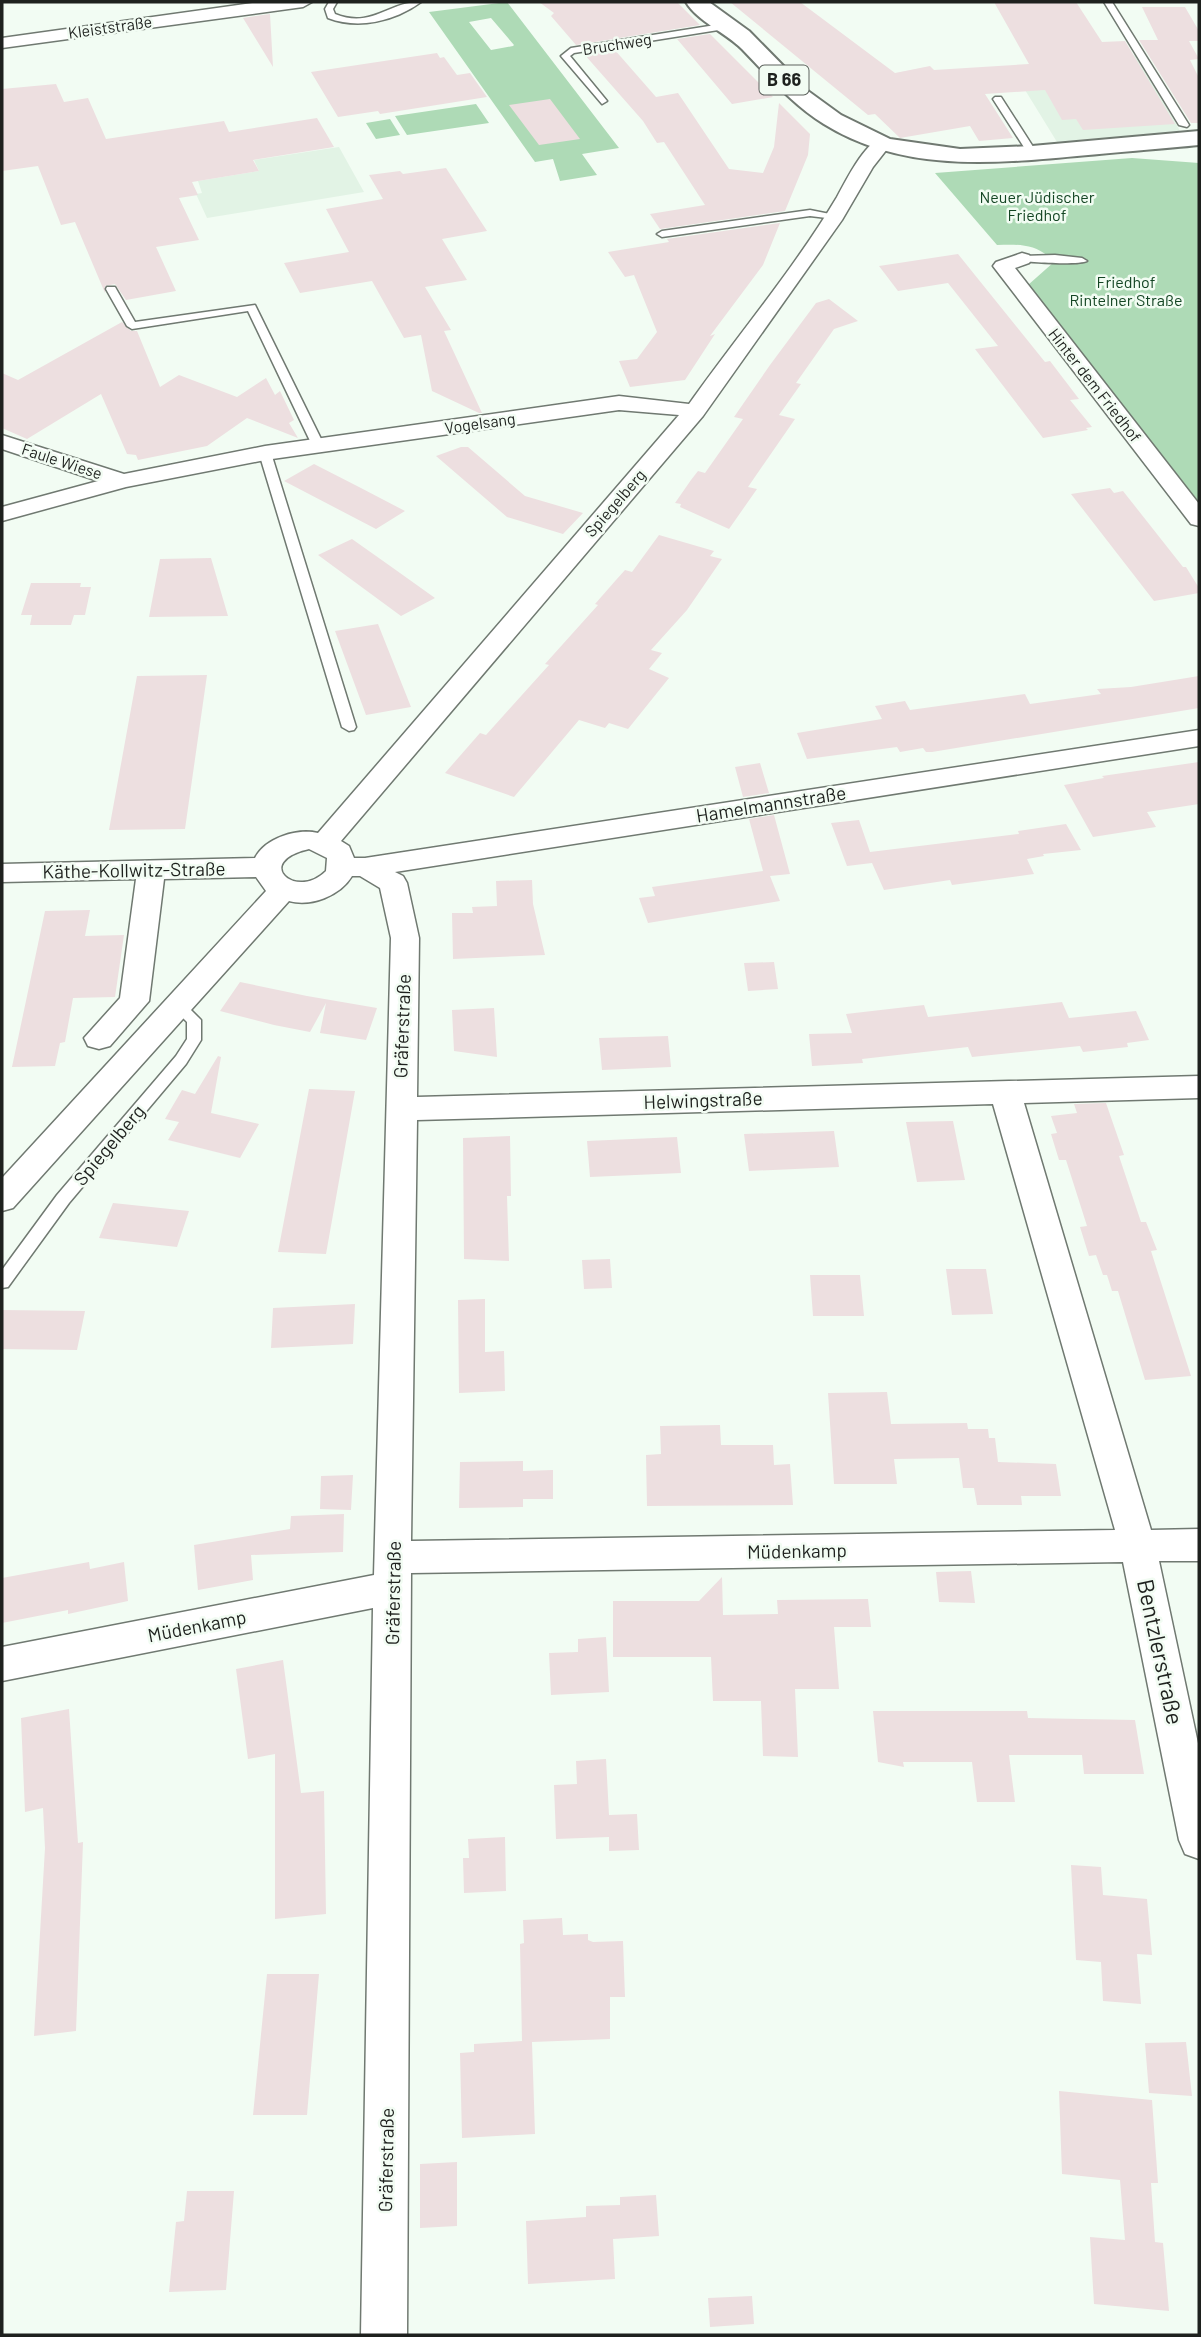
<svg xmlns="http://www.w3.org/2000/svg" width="1201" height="2337" font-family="Barlow,sans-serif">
  <rect width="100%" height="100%" fill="#f2fcf3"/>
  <path fill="#e2f3e5" d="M1138,55L1180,131L1057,142L1014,72L1102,57Z
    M339,147L364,192L207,218L196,194L202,193L198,181L259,171L254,160Z"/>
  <path fill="#aedab6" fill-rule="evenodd" d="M507,2L619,148L582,154L597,175L560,181L553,159L535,162L429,12ZM491,18L514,45L513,46L491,50L469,22Z
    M476,104L489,123L407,135L395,116Z
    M390,119L400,135L376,139L366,123Z
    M1132,158L1199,163V502L1028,285L1054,262C1038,244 1020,244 997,245L935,173Z"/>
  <path fill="#eddfe0" d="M539,2H677L700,25L576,45L551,16L554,13Z
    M730,2H800L895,73L930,66L934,70L1029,64L994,2H1076L1102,42L1125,41L1175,124L1083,130L1076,119L1062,120L1045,90L985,94L1013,138L979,141L970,126L900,138L875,114L868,115Z
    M1142,7H1185L1199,31V41H1189L1199,59L1190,60L1199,78V123H1191L1139,40H1158Z
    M270,14L273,67L243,18Z
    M710,34L773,97L732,104L677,39Z
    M614,49L656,97L678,93L729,169L763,173L774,147L779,103L810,134L808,155L785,211L660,229L650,214L705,205L664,142L657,143L643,121L584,54Z
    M437,53L440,58L444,57L457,75L470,73L487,97L380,114L378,111L338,117L311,72Z
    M56,84L64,102L88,98L106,139L224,121L229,132L317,118L334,147L253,160L259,171L192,182L198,195L179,198L199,240L156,247L176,291L126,300L115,284L105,286V293L75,222L61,225L38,166L2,171V89Z
    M550,99L580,139L539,145L509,105Z
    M446,168L487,231L442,239L467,280L425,287L451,330L444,331L482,413H479L432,391L421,335L404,338L372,281L300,293L284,263L349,252L326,209L383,199L369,175L400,171L403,174Z
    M780,223L763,265L710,336L715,334L685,380L630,387L619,361L637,359L657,332L634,275L625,277L608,252L669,242L667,239Z
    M958,254L1045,362L1050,361L1079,399L1070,400L1092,427L1086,428L1088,430L1043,438L975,349L998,346L948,283L898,291L879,266Z
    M829,299L858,321L834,329L796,383L801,384L779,415L795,419L748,487L757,489L729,529L680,507L681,504L675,503L691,480L698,471L705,473L743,419L734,417L770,365L816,303Z
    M122,322L131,331H137L160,387L179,375L237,397L266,378L275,395L280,391L294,420L289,423L298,438L247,418L207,446L138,460L136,455L127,454L101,394L27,439L2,428V373L18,380Z
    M461,447H468L525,496L583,513L563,534L507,517L436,456Z
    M314,464L359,487L405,511L376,529L284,481Z
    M1110,488L1114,493L1123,491L1183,567H1186L1199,588V593L1154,601L1071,494Z
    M659,535L714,551L710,556L722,559L687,610L651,650L662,653L649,669L669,678L628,729L609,723L605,728L579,720L514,797L445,773L480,733L486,735L549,665L545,664L598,605L595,604L616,580L625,570L632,572Z
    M352,539L393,568L435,598L401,616L318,555Z
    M211,558L228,616L149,617L160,559Z
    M31,583H81L80,587H91L85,615H74L71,625H30L32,615H21Z
    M378,624L411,707L366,715L335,631Z
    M207,675L185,829L109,830L137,676Z
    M1199,676V708L932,752H926L923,748L900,752L897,747L807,759L797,733L882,719L875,706L905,701L910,710L1025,694L1030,704L1101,694L1097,689L1131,687Z
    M1199,762V804L1147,812L1156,827L1093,837L1064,785L1104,778L1102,776Z
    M760,763L769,793L743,797L735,767Z
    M774,815L790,874L770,876L780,901L648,923L639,898L655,896L652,887L763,871L749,819Z
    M859,820L870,852L1019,834L1018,831L1066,824L1081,850L1043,854L1044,856L1027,859L1034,874L952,885L950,880L884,890L872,863L847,866L831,823Z
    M532,880L533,904L545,955L453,959L452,913H473L472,907L497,906L496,881Z
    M90,910L85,936L124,935L115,997L73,998L65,1042L60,1043L55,1066L12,1067L45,911Z
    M774,962L778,989L748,991L744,963Z
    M240,982L307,996L377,1008L366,1040L320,1033L326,1003L310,1032L274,1025L220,1011Z
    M1062,1002L1069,1018L1136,1011L1149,1040L1127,1043L1128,1047L1083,1052L1080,1046L972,1057L968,1047L862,1059L863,1063L812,1066L809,1034L852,1033L846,1014L924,1005L928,1017Z
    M494,1008L497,1057L454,1051L452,1010Z
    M668,1036L671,1067L602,1070L599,1038Z
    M218,1056L221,1057L211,1113L259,1124L240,1158L168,1140L179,1122L165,1119L182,1090L195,1094Z
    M309,1089L355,1091L326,1254L278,1252Z
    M1106,1103L1124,1155L1119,1156L1141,1222H1146L1157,1250L1151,1251L1191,1376L1145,1380L1118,1291H1112L1107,1275H1103L1096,1255L1089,1256L1080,1227L1087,1226L1066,1160H1059L1051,1134L1057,1133L1051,1116L1077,1113L1074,1104Z
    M953,1121L965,1180L917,1182L906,1122Z
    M834,1131L839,1167L749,1171L744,1134Z
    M510,1136L511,1196H507L509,1261L464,1259L463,1138Z
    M677,1137L681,1173L590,1177L587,1141Z
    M113,1203L189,1211L177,1247L99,1238Z
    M610,1259L612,1288L584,1289L582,1260Z
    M946,1269H986L993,1314L952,1315Z
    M810,1275H860L864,1316H813Z
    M485,1299V1352L504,1351L505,1391L459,1393L458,1300Z
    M355,1304L353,1344L271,1348L273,1308Z
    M2,1310L85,1311L77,1350L2,1349Z
    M887,1392L891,1424L967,1423L968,1429H988L989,1438H995L998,1462L1056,1464L1061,1496H1021L1022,1505H977L974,1488H963L959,1458L894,1459L897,1484H834L828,1393Z
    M720,1425L721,1445H773L774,1465L790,1464L793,1505L647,1506L646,1455L661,1454L660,1426Z
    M523,1461V1471L553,1470V1499H523V1507L459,1508L460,1462Z
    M353,1475L351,1510L320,1509L321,1476Z
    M344,1514L343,1552L251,1555L253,1580L198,1590L194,1545L290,1529L291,1516Z
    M89,1562L90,1569L124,1562L128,1601L68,1614V1610L2,1623V1578Z
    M971,1571L975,1603L939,1602L936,1572Z
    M722,1577L723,1615L778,1614L777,1600L868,1599L871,1627H834L839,1689H795L798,1757L763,1756L761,1701H713L711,1657H613V1601H699Z
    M606,1637L609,1692L551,1695L549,1653L578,1652V1639Z
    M283,1660L301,1793L324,1791L326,1914L275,1919V1754L248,1759L236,1669Z
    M69,1709L78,1843L83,1842L76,2031L34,2036L45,1848L43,1808L25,1812L21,1718Z
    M873,1711H1027L1028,1718L1135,1720L1144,1774H1084L1082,1755H1009L1015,1802H977L972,1762H903L904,1767L878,1762Z
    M606,1759L609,1815L637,1814L639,1850L609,1851V1837L556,1839L554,1785L577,1784L576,1761Z
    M505,1837L506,1891L464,1893L463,1858H469L468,1839Z
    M1071,1865L1101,1867L1103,1895L1147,1899L1152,1955L1137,1954L1141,2004L1103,2001L1101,1962L1076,1960Z
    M562,1918L563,1935L588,1934V1940L593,1942L623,1941L625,1997H610V2039L532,2042L535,2134L462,2138L460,2053L474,2052V2044L522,2041L520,1944L524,1943L523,1920Z
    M267,1974H319L307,2115H253Z
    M1186,2042L1192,2096L1149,2093L1145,2043Z
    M1059,2091L1152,2100L1158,2183H1151L1155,2242L1163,2243L1169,2311L1094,2304L1090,2237L1125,2240L1120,2180L1062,2174Z
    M457,2162V2226L420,2228V2164Z
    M187,2191H234L226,2290L169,2292L176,2222L184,2221Z
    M656,2195L659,2236L613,2239L615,2279L528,2284L526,2221L586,2217V2206L620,2205V2197Z
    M752,2296L754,2324L710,2327L708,2298Z"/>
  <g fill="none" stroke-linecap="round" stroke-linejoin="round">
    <defs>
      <path id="lane" d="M329,2H337L333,9L335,14C372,29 389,1 421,2C395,21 359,30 328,18L325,9Z
        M1104,2H1112L1189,125L1187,127L1179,125Z
        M728,23L731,24V28L574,53L570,56L607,101L602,104L561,56L571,48Z
        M995,97H1001L1037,153L1035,155H1029L993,99Z
        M810,210L840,216L835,219L810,216L662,237L657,234L662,231Z
        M1055,255L1082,258L1087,261C1081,265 1023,263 1017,259L1022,256Z
        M107,287H115L135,322L255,305L324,445L322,447L312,445L248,311L132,329L127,326L106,289Z
        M265,450L271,453L356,727L354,730L349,731L342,727L259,453Z
        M179,1002L184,1003L201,1020V1040L186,1064L69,1203L8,1287L2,1288V1270L57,1195L176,1056L187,1039V1022L172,1007Z"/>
      <path id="street" d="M259,2H312L303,7L2,48V38Z
        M882,138L891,144L873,167L842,220L703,416L341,841L349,846L354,858H365L1199,730V746L395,872L403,876L407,883L419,938L417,1097L1199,1076V1098L1024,1103L1151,1530L1199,1529V1561H1159L1199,1748V1859L1185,1854L1179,1840L1123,1562L411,1573L407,2335H361L373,1608L2,1681V1647L374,1575L391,938L380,888L360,876H352C340,896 311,907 289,901L13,1208L2,1211V1178L266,891L256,877L164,879L149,1001L110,1046L99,1049L88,1046L84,1038L120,998L136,879L2,882V864L255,858C265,838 297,828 318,833L679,415L619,410L265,460L126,487L2,521V507L98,481L2,449V435L124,474L265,446L619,396L689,404C738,335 794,269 837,197C846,181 864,143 882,138ZM309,849L327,858L326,871C296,901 252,862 309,849ZM993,1104L1115,1530L411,1541L417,1120Z
        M1022,253L1029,255L1032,259L1029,263L1015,268L1199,504V526L1191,524L993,266L996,262Z"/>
      <path id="primary" d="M686,2H709L749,31L808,91L841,115L890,139L960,149L1032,146L1199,131V145C1159,149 1118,152 1077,156C991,164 901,172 824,124C793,105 768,76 742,49C726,33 697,21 686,2Z"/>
    </defs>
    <use href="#lane" stroke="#707971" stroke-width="3"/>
    <use href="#street" stroke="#707971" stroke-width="3"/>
    <use href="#primary" stroke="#707971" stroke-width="4"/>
    <use href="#lane" fill="#fff" fill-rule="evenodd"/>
    <use href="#street" fill="#fff" fill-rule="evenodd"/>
    <use href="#primary" fill="#fff" fill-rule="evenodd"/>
  </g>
  <g text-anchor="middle" stroke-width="5" stroke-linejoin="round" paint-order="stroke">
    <g font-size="16" fill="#1e211e" stroke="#f2fcf3">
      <text transform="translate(110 27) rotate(-8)" y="6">Kleiststraße</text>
      <text transform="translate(617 44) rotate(-9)" y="6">Bruchweg</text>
      <text transform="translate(1095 385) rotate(52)" y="6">Hinter dem Friedhof</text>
      <text transform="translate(480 423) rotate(-8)" y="6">Vogelsang</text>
      <text transform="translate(62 461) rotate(18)" y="6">Faule Wiese</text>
      <text transform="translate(615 503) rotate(-49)" y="6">Spiegelberg</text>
    </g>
    <g font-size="16" fill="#134523" stroke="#f2fcf3">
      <text x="1037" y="203">Neuer Jüdischer<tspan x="1037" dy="18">Friedhof</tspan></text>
      <text x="1126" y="288">Friedhof<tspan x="1126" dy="18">Rintelner Straße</tspan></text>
    </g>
    <rect fill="#f2fcf3" stroke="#5e635e" stroke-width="2" x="759.5" y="65.5" width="49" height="29" rx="5"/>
    <g font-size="18" font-weight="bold" fill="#1e211e">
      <text x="784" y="86">B 66</text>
    </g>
    <g font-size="19" fill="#1e211e" stroke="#f2fcf3">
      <text transform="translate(771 804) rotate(-9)" y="7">Hamelmannstraße</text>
      <text transform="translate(134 870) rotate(-1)" y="7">Käthe-Kollwitz-Straße</text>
      <text transform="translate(402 1026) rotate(-88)" y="7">Gräferstraße</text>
      <text transform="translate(703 1100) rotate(-2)" y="7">Helwingstraße</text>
      <text transform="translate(109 1145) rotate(-50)" y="7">Spiegelberg</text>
      <text transform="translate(797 1551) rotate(-1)" y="7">Müdenkamp</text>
      <text transform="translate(393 1593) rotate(-89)" y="7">Gräferstraße</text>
      <text transform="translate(197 1626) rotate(-11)" y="7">Müdenkamp</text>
      <text transform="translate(386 2160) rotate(-89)" y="7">Gräferstraße</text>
    </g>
    <g font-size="23" fill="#1e211e" stroke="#f2fcf3">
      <text transform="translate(1160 1652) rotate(78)" y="8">Bentzlerstraße</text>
    </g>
  </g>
  <rect width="1201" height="2337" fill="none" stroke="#1e211e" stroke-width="7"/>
</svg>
